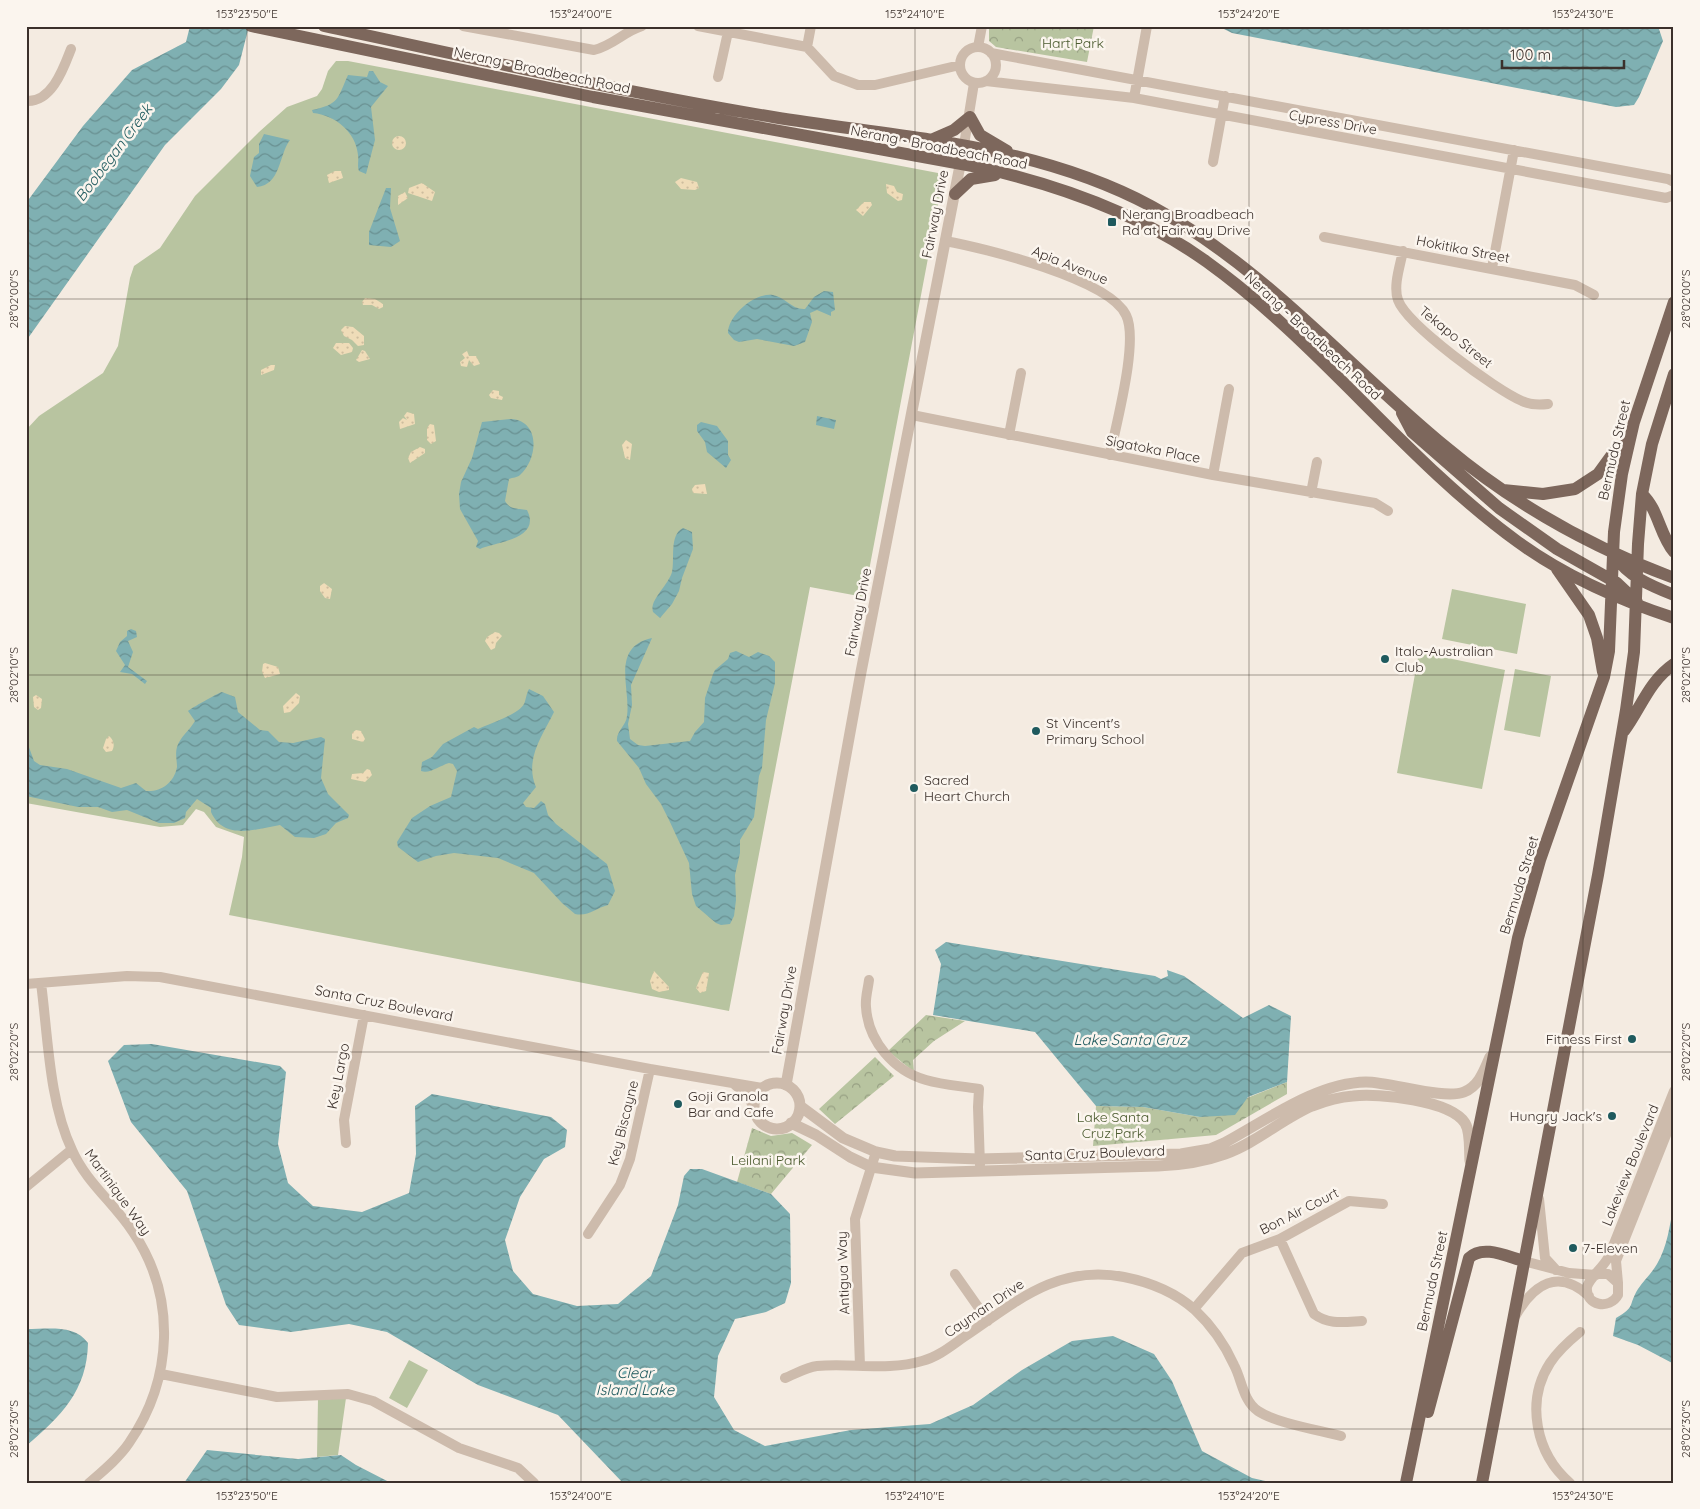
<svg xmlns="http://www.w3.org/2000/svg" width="1700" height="1509" font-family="Quicksand,sans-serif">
  <defs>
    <pattern id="sand-dots" width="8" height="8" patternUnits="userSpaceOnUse" patternTransform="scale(1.25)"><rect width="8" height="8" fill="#efdcb8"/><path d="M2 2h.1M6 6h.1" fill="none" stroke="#cebd9e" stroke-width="1.8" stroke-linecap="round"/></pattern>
    <pattern id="park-crowns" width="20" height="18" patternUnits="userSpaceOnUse" patternTransform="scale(1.25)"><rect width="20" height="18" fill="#b8c4a0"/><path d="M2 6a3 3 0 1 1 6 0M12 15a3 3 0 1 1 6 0" fill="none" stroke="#97a083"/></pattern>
    <pattern id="water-waves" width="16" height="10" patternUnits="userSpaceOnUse" patternTransform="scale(1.25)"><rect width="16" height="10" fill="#7fb0b2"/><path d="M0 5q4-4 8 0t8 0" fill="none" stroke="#699091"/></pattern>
  </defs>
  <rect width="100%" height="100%" fill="#f4ebe1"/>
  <path fill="#b8c4a0" d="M336,61H348L938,173L942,184L864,597L810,587L729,1011L229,915L242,857L244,837L216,827L204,812L196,809L183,825L160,827L26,803V430L39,416L103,373L118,346L130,278L134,266L160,248L195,196L259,132L287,107L317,96L322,89L328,71Z
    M1452,589L1526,604L1517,654L1442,639Z
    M1419,652L1505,670L1482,789L1397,773Z
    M1515,669L1551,676L1540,737L1504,730Z
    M409,1360L428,1370L407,1408L389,1398Z
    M346,1398L338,1455L317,1457L318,1399Z"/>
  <path fill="url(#sand-dots)" d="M392 143a7 7 0 1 1 14 0a7 7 0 1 1-14 0Z
    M335,171H341L343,178L329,183L327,175Z
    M681,178L697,182L699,188L695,190L681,189L675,182Z
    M422,183L435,192L432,201L408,193L409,188Z
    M886,184L894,186L897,192L903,194L902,200L898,201L887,193Z
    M405,192L408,198L398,205V196Z
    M864,202H871L872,205L863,216L856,210Z
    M365,298L375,299L383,304V307L379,309L372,305H363L362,302Z
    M345,326L353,327L364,336V345L358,346L352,340L344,336L341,330Z
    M336,343H349L353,348L352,352L341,355L333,348Z
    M362,350L365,351L370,359L359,362L356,360Z
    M467,351L469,356H476L480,364L474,366L469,360L467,367L461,366L460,362L465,358L462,354Z
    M271,365H275L274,370L261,375V370Z
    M493,390L499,391V395L503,397L502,400L491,398L489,395Z
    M407,412L414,414L415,424L400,429L399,422L403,418L407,420L404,416Z
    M430,424L434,425L436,441L431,444L427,440V428Z
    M626,440L632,444L630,460L625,458L622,445Z
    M420,447L425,449V453L410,463L408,458L411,452Z
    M705,484L707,494L693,493L692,489L695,485Z
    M324,583L332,589L330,599L325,598L320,591V586Z
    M495,632L499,633L502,636L496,643L495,648L491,650L485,641L487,637Z
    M265,663L278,667L280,674L265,678L262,672L263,664Z
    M296,693L300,696L299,703L290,712L284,713L283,706Z
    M36,695L42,699L41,708L38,710L34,707L33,697Z
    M356,730L361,731L365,739L363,742L352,739V733Z
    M109,736C114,740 115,746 112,751L106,752L103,748L106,739Z
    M367,769L370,770L372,775L365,782L351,779L352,774L363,773Z
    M654,971L669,987V990L659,992L652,989L650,981Z
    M703,972L709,973L706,991L700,993L696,988Z"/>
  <path fill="url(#park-crowns)" d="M989,26H1094L1087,62L996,47L989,41Z
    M926,1015L965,1021L934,1041L913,1060L914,1072L888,1051Z
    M875,1057L894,1076L835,1124L819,1109Z
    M1287,1082V1094L1216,1135L1093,1146L1096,1106L1143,1107L1200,1117Z
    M752,1128L771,1136L792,1133L812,1145L771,1194L737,1182Z"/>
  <path fill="url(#water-waves)" d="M190,26H249L239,65L221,89L165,145L26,341V203L83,126L132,70L186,42Z
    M1223,26H1658L1663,41L1639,97L1634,105L1616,107L1232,33L1224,29Z
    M369,71H373L380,82L388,86L371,107L375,140L366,174L359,171C357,165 359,161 358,155C356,132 335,115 313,113L312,110C340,104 337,99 348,75L367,77Z
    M264,134L290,140C279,154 281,185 257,187L250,176L254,157L259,153V144Z
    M386,188H391L390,208L400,241L391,247L369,245V232Z
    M824,291L833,292L835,310L831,312V316L817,310L810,313L812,322L805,342L794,346L757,339L739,342L734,340L728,333C728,315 755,292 773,295C785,297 792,310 805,309L814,297Z
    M817,416L836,420L834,429L816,425Z
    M511,419C541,421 538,459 520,475C517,478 513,477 509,479L505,501C510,510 517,508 527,510C542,539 496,542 480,549L476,547L478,541L460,509L459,494L461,482L472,458L482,422Z
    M701,422L717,426L728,441V455L731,460L726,468L707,452L705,442L697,431V425Z
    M683,528L692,532L693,549L682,578L679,591L672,604L660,618L653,612C649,600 668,586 672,572C675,559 669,535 683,528Z
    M131,629L136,631L137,637L128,641L133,652L128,667L147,681L145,684L132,674L120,672L125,665L116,651L120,642L127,636V631Z
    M652,638L631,685L632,705L628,724L630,739L638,745L645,746L690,741L695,732L704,722L705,698L713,674L715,670L728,659L730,653L736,651L749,657L758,652L769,656L775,662V683L766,720L762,768L759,776L754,817L740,840V853L735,875L736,900L734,916L730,924L721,925L716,923L696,906L692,894L689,863L669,820L661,804L646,784L639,768L617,741C616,731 626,726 627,716C631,689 610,647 652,638Z
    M529,689L543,696L554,712C543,735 524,759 536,787L523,803L526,807L534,808L541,801L545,804L548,815L556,824L607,864L615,891L608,905C596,908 588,917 575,914L562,903L534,873L498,858L454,853L436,856L418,862L398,847L397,842L412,818L430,806L451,797L457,771L453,764L449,763C439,766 430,774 421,771L422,762L432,757L443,744L474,727L478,729C489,724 519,714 524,704C526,700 526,694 529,689Z
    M222,692L235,697L238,712L260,730L268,731L279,742L293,743L321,737L325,739L321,778L328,794L349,815L348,818L336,823L326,834L314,838L295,837L280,825C256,829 224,841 211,812V808L197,799L186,812L185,818L174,823H159L127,810L112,812L98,807H78L26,796V739L34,761L40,765L67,769L121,788L136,783L146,791C161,792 174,783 177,767C177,761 175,753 177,747C180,737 189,731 195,721L188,711C190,709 218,693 222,692Z
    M946,942L1155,976L1161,979L1168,976L1167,970L1184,976L1243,1018L1269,1005L1291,1016L1287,1082L1248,1097L1235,1115L1200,1117L1143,1107L1096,1106L1035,1032L933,1015L941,964L935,950Z
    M152,1044L280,1066L286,1072L278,1144L288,1183L313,1206L362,1212L409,1193L416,1154L415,1106L432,1094L551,1117L567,1130L565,1147L544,1159L520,1197L505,1240L513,1271L533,1294L577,1306L618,1304L651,1276L678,1205L684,1176L690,1169H702L771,1194L790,1214L791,1283L785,1303L766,1312L735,1319L718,1356L714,1397L734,1430L765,1446L851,1430L930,1424L973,1405L1022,1370L1072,1341L1113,1336L1154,1354L1172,1381L1202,1451L1252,1478L1274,1483H623L558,1415L478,1385L387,1332L349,1324L291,1332L239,1325L226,1305L187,1191L131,1122L108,1061L124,1045Z
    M1674,1205V1364L1638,1345L1613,1336L1616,1318C1636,1307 1628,1305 1638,1289C1644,1280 1652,1273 1657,1264C1668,1245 1669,1227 1674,1205Z
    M26,1329C48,1329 75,1324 88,1343C87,1391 61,1416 26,1446Z
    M207,1450L298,1459L341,1455L356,1465L391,1483H184Z"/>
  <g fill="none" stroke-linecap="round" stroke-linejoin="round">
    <path stroke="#cdbbac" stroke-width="10" d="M463,26L594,50C614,45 623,32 642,26
      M698,26L807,47L834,76L858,85H875L960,65
      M807,47L811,26
      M978,47L982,26
      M960 65a18 18 0 1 1 36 0a18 18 0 1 1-36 0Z
      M991,53L1668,179L1674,182
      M718,77L728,32
      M986,81L1134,98L1666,198L1674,195
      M1134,98L1147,26
      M26,101C52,103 64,67 71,49
      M964,145L974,83
      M1213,162L1225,96
      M1324,237L1575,285L1594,295
      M945,241C984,248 1109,279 1126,315C1139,341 1116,424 1110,455
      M1403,251C1400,266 1393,286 1398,300C1407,325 1496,390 1522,401C1530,405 1539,405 1548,404
      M1492,268L1514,150
      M912,415L1213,475L1375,503L1388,511
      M1009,435L1021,373
      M1213,475L1229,389
      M1311,493L1317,462
      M869,980C868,989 865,998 866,1007C868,1041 894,1071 926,1080C943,1085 962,1086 979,1089L978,1107L980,1165
      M41,983C48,1036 49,1102 72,1150C86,1182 114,1203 133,1232C177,1297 173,1379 129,1443C119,1458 103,1471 89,1483
      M26,984L127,976L160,977L650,1069L762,1088
      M735,1085L746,1094L754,1107
      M346,1143L344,1120L364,1015
      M26,1187L71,1150
      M1539,1199L1545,1258L1556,1270
      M588,1234L620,1185L630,1159L650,1069
      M1280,1239L1314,1314C1329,1325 1344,1322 1362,1321
      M1524,1261L1569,1273L1596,1275
      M955,1274L988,1321
      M1597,1274H1608L1618,1283V1295C1610,1310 1585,1306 1587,1287C1589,1278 1604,1267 1609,1256C1631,1202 1652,1146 1674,1091
      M1618,1283L1616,1261L1674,1115
      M1194,1309L1242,1253L1280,1239L1349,1201L1383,1204
      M1516,1315C1534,1284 1558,1268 1589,1296
      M860,1366L855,1219L876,1152
      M161,1374L277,1397L348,1394L373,1401L459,1448L518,1468L534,1483
      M785,1378C795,1374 807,1367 817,1366C852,1363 888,1371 922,1361C938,1357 951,1346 964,1337C1016,1302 1057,1264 1124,1277C1149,1282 1175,1292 1195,1310C1211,1325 1225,1345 1234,1365C1242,1380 1243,1401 1258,1411C1276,1423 1318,1430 1341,1436
      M1570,1483C1536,1454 1525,1402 1550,1363C1558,1351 1569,1341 1580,1332"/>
    <path stroke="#cdbbac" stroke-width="11" d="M754 1106a23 23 0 1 1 46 0a23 23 0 1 1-46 0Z
      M786,1085L861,672L964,145
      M800,1106L843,1138L876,1152L895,1156L979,1159L1181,1154L1210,1149L1224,1143C1267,1120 1316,1083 1366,1082C1391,1082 1444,1100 1464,1092C1479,1086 1484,1071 1490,1057
      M791,1123L816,1135L850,1157L871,1167L915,1173L1158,1166C1181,1165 1203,1162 1225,1154C1256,1143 1282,1119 1312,1106C1325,1101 1339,1097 1353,1096C1379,1093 1450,1100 1465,1123C1471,1133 1469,1150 1470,1161"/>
    <path stroke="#7d675c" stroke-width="12" d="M251,26L593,97L978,167C1059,185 1139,213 1207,262C1321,344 1405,460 1518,542C1565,576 1619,600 1674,618
      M324,26C473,58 623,92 773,117C902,138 1033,143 1151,206C1265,267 1348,367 1447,448C1514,504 1591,547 1674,578
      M931,140L954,130L970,117L980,135L1007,151
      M955,194L971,179L995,175
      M1402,413L1412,432L1499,508L1557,549L1617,583L1637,602
      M1503,490L1543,494L1575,489L1598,474L1614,452L1629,442
      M1642,494C1659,510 1659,534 1674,552
      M1613,554C1629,577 1649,585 1674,595
      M1557,569L1589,615L1597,638L1603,672
      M1624,731C1641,708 1649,681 1674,664
      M1428,1412L1469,1258C1483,1244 1508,1257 1524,1261
      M1406,1483L1518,938L1540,860L1604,677L1609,651L1614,532L1622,474L1634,422L1674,302
      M1482,1483L1598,875L1626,710L1634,652L1638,544L1642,494L1652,444L1674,374"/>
  </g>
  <path fill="none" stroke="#3b302b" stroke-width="1" stroke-opacity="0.45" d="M247,26V1483M581,26V1483M915,26V1483M1249,26V1483M1583,26V1483M26,299H1674M26,675H1674M26,1052H1674M26,1429H1674"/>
  <g fill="#1f5a5e" stroke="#fbf5ee" stroke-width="2">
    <rect x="1107" y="217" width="10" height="10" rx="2.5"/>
    <circle cx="1385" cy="659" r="5"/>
    <circle cx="1036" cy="731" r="5"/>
    <circle cx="914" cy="788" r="5"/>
    <circle cx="1632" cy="1039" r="5"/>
    <circle cx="678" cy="1104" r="5"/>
    <circle cx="1612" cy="1116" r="5"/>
    <circle cx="1573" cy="1248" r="5"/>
  </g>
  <g text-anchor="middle" stroke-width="5" stroke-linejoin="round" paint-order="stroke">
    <g font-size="14" fill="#4a5a2e" stroke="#fbf5ee">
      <text x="1073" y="48">Hart Park</text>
      <text x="1113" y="1122">Lake Santa<tspan x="1113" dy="16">Cruz Park</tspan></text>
      <text x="768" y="1165">Leilani Park</text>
    </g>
    <g font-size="14" fill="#3b302b" stroke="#fbf5ee">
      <text transform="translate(542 70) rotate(12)" y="5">Nerang - Broadbeach Road</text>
      <text transform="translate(1333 122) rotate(10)" y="5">Cypress Drive</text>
      <text transform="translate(939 147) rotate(11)" y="5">Nerang - Broadbeach Road</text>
      <text transform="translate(935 214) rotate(-79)" y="5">Fairway Drive</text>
      <text transform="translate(1463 249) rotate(11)" y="5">Hokitika Street</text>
      <text transform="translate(1070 265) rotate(22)" y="5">Apia Avenue</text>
      <text transform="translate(1313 336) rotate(43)" y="5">Nerang - Broadbeach Road</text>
      <text transform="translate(1456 337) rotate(39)" y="5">Tekapo Street</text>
      <text transform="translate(1153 449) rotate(11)" y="5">Sigatoka Place</text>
      <text transform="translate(1614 450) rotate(-77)" y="5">Bermuda Street</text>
      <text transform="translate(858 612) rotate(-79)" y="5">Fairway Drive</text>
      <text transform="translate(1519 885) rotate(-73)" y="5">Bermuda Street</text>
      <text transform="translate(384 1003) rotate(11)" y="5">Santa Cruz Boulevard</text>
      <text transform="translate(784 1010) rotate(-80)" y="5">Fairway Drive</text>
      <text transform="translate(338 1076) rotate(-79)" y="5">Key Largo</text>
      <text transform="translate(623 1123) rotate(-76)" y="5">Key Biscayne</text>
      <text transform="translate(1095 1153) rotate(-2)" y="5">Santa Cruz Boulevard</text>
      <text transform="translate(1630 1165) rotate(-68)" y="5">Lakeview Boulevard</text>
      <text transform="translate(118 1192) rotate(54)" y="5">Martinique Way</text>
      <text transform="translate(1299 1211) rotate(-27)" y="5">Bon Air Court</text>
      <text transform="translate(843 1273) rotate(-92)" y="5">Antigua Way</text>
      <text transform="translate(1432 1281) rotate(-78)" y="5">Bermuda Street</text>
      <text transform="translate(984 1308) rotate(-34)" y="5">Cayman Drive</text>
    </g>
    <g font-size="14" fill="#3b302b" stroke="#fbf5ee" text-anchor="start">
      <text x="1122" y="219">Nerang Broadbeach<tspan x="1122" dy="16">Rd at Fairway Drive</tspan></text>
      <text x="1395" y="656">Italo-Australian<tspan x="1395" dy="16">Club</tspan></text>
      <text x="1046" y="728">St Vincent's<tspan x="1046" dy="16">Primary School</tspan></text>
      <text x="924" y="785">Sacred<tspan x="924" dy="16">Heart Church</tspan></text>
      <text x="1622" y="1044" text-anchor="end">Fitness First</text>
      <text x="688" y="1101">Goji Granola<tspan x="688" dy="16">Bar and Cafe</tspan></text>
      <text x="1602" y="1121" text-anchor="end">Hungry Jack's</text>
      <text x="1583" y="1253">7-Eleven</text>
    </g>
    <g font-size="15" font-style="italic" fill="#1f5a5e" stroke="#fbf5ee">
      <text transform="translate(114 153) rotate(-53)" y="5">Boobegan Creek</text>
      <text x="1130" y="1045">Lake Santa Cruz</text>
      <text x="635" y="1378">Clear<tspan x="635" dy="17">Island Lake</tspan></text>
    </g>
  </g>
  <rect width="1700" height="1509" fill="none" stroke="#fbf5ee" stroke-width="55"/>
  <path d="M1502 60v8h122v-8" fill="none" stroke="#3b302b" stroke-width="2.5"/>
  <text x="1510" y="60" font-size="15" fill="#3b302b" stroke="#fbf5ee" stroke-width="4" paint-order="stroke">100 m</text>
  <rect x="28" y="28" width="1644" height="1454" fill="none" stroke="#3b302b" stroke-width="2"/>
  <g font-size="12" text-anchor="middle" fill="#3b302b">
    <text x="247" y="18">153°23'50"E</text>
    <text x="581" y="18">153°24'00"E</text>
    <text x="915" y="18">153°24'10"E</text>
    <text x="1249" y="18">153°24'20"E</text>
    <text x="1583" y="18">153°24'30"E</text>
    <text transform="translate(14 299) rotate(-90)" y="4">28°02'00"S</text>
    <text transform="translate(1686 299) rotate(-90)" y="4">28°02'00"S</text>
    <text transform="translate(14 675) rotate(-90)" y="4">28°02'10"S</text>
    <text transform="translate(1686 675) rotate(-90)" y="4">28°02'10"S</text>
    <text transform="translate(14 1052) rotate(-90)" y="4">28°02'20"S</text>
    <text transform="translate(1686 1052) rotate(-90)" y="4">28°02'20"S</text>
    <text transform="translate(14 1429) rotate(-90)" y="4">28°02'30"S</text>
    <text transform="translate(1686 1429) rotate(-90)" y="4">28°02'30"S</text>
    <text x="247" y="1500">153°23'50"E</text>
    <text x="581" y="1500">153°24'00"E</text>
    <text x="915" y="1500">153°24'10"E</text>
    <text x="1249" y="1500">153°24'20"E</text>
    <text x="1583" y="1500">153°24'30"E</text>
  </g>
</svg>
